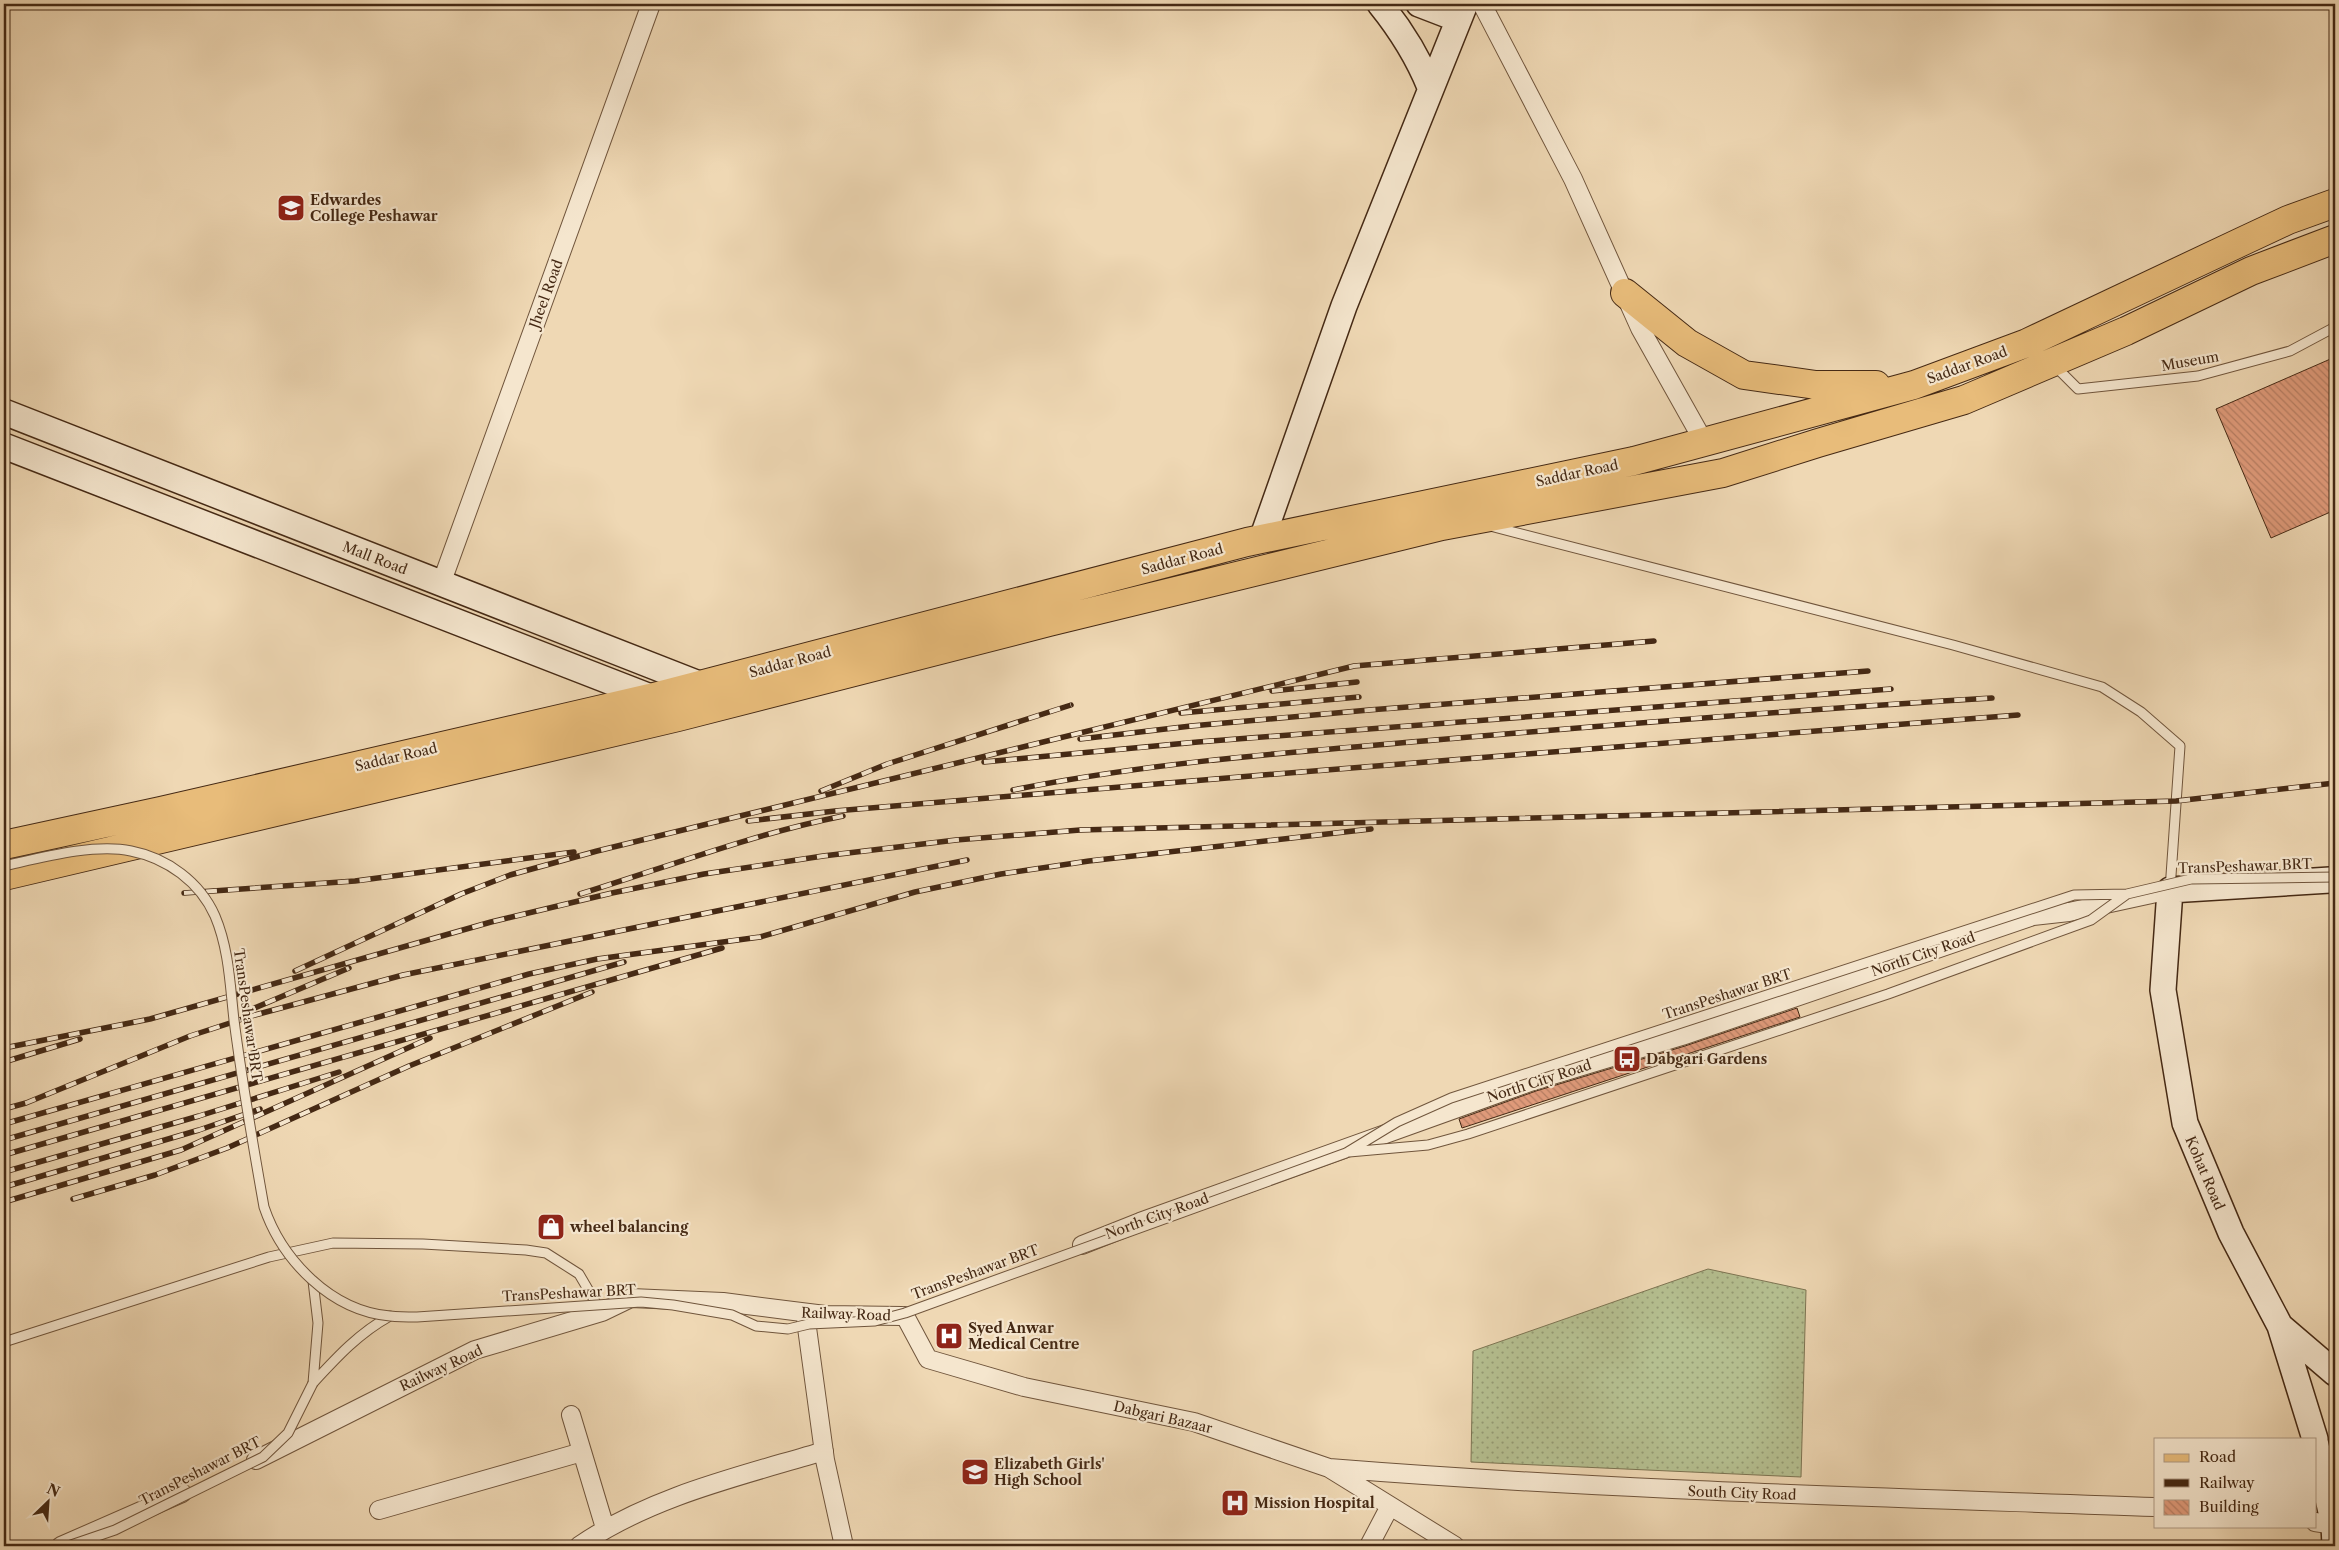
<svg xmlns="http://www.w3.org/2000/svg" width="2339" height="1550" font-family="'Libre Caslon Text',serif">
  <defs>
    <pattern id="grass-dots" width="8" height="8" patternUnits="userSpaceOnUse" patternTransform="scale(1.25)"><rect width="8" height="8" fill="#b5bf90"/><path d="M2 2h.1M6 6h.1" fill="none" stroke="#959b74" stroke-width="1.8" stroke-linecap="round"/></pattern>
    <pattern id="building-back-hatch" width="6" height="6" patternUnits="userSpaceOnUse" patternTransform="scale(1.25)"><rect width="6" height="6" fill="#df9a7a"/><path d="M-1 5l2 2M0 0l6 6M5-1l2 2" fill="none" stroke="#b77e63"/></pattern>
  </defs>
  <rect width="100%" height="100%" fill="#efd8b4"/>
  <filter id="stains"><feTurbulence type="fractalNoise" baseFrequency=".004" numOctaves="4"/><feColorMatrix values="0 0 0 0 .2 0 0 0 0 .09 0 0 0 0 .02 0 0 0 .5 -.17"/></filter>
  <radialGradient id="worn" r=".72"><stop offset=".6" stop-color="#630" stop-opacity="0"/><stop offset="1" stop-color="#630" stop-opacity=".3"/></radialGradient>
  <path fill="url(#grass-dots)" stroke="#7d7452" d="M1708,1269L1806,1290L1801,1477L1471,1462L1473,1351Z"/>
  <path fill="url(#building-back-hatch)" stroke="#452914" d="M2335,357V510L2271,538L2216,409Z
    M1797,1008L1800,1017L1462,1128L1459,1119L1536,1091L1685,1046Z"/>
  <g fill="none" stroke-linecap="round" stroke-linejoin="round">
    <defs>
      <path id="lane" d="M2055,366L2078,389L2198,376L2290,351L2335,327
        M1490,526L1953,645L2102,687L2141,712L2180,746L2170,890
        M313,1281L318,1323L313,1383
        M4,1342L269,1257L333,1243L423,1244L526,1250L546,1253L579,1274L600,1310
        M313,1383C337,1357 359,1333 390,1316"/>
      <path id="street" d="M1482,4L1573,179L1640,328L1704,442
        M441,584L651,4
        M1082,1245L1140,1222L1533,1081L1682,1036L2033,916L2069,912L2170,890
        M805,1313L825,1460L844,1546
        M905,1316L928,1359L1024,1387L1194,1422L1329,1468L1455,1546
        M571,1415L605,1528
        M256,1460L475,1350L602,1312L631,1298L723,1302L825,1315L902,1316
        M1329,1468C1604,1490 1880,1497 2155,1507
        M379,1510L582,1452
        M2315,1522L2334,1525
        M61,1546L182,1493
        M579,1546C651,1496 741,1476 824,1451
        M1369,1546L1390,1506"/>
      <path id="secondary" d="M1380,4C1401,30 1417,55 1430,87
        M1419,4L1458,19
        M4,412L709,688
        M4,446L658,700
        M1262,539L1344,306L1465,4
        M2280,1326L2335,1373
        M2315,1439L2280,1326L2231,1233L2185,1123L2163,990L2170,890L2330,880
        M2315,1441L2334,1525L2335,1546"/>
      <path id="primary" d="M1625,293L1687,343L1744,375L1816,385H1876
        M4,845L161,811L650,698L1247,542L1634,461L1914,385L2027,343L2241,242L2288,220L2335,203
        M4,876L678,717L1049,622L1442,526L1723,473L1818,443L1964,400L2126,331L2251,271L2335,239"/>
    </defs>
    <use href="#lane" stroke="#70553c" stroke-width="11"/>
    <use href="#street" stroke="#70553c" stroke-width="20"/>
    <use href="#secondary" stroke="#452914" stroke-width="28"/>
    <use href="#primary" stroke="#452914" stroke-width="30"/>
    <use href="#lane" stroke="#f5e6ce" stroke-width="9"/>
    <use href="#street" stroke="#f5e6ce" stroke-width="18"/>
    <use href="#secondary" stroke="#f5e6ce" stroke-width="25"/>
    <use href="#primary" stroke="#e8bc7a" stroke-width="28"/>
    <defs>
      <path id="rail" d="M1272,691L1357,682
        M1181,713L1359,697
        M1080,739L1191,726L1369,710L1868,671
        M984,762L1198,742L1891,689
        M1013,790C1152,762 1294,752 1435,740C1621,724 1806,709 1992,698
        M821,791L887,764L1071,705
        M748,821L835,811L1263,775L2018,715
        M184,893L355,881L574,852
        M580,894C667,867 753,834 843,816
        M295,971L461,894L510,875L597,851L1354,666L1654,641
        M245,1012L349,968
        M4,1048L150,1019L491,922L612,893L704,874L823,856L956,840L1080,830L2176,801L2335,783
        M4,1062L80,1039
        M4,1109L26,1103L190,1036L255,1015L403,975L967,860
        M4,1124L529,974L597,959L760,937L915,892L1001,874L1089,861L1371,829
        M4,1140L624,962
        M4,1155L722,948
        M4,1172L199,1116L339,1072
        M4,1187L199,1130L260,1109
        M73,1199L155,1175L227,1148L409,1066L592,992
        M4,1202L181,1150L430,1038"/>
    </defs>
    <use href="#rail" stroke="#452914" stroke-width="5.5"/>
    <use href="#rail" stroke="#f5e6ce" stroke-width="4" stroke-dasharray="11" stroke-linecap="butt"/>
    <defs>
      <path id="lane-bridge" d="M4,866C40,858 94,843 131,851C167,858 200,882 215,916C229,949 230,985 234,1020C242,1082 253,1145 264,1207C282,1260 331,1311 390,1316C399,1317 408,1317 417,1317L641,1302L673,1305L732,1315L756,1326L788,1329L809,1324L875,1321L905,1313L1346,1153L1397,1122L1451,1098L2074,895L2127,894L2191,879L2335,877
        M1349,1152L1428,1145L1468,1134L1888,994L2091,920L2127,894
        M68,1546L115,1530L263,1457L288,1433L313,1383"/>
    </defs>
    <use href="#lane-bridge" stroke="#70553c" stroke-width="11" stroke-linecap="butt"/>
    <use href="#lane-bridge" stroke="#f5e6ce" stroke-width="9"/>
  </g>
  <defs>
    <symbol id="university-square" viewBox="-11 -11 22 22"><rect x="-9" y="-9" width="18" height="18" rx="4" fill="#8f2418" stroke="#f5e6ce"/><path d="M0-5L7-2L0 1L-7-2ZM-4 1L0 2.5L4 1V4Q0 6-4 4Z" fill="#fff"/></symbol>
    <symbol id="bus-square" viewBox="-11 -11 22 22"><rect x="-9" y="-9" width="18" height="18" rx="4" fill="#8f2418" stroke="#f5e6ce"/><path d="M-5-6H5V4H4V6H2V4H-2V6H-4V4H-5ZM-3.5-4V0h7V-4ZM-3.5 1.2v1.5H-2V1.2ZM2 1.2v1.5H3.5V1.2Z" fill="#fff"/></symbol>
    <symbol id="shop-square" viewBox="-11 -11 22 22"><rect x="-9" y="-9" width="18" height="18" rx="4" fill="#8f2418" stroke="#f5e6ce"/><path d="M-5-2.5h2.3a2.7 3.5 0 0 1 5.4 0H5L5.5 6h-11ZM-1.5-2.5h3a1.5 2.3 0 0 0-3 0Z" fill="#fff"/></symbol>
    <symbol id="hospital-square" viewBox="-11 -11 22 22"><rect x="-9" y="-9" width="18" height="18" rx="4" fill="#8f2418" stroke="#f5e6ce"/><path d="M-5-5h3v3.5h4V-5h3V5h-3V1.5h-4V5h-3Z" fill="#fff"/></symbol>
    <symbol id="school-square" viewBox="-11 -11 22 22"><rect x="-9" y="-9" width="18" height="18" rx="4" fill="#8f2418" stroke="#f5e6ce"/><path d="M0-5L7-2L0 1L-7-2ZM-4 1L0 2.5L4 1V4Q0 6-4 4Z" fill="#fff"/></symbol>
  </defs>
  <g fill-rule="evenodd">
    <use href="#university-square" x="275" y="192" width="32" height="32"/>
    <use href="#bus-square" x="1611" y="1043" width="32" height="32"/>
    <use href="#shop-square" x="535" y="1211" width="32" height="32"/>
    <use href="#hospital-square" x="933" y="1320" width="32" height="32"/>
    <use href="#school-square" x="959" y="1456" width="32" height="32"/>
    <use href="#hospital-square" x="1219" y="1487" width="32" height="32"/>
  </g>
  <g text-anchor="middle" stroke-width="4.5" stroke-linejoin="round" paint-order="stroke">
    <g font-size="14" font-weight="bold" fill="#452914" stroke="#f5e6ce" text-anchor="start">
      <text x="310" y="205">Edwardes<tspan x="310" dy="16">College Peshawar</tspan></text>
      <text x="1646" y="1064">Dabgari Gardens</text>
      <text x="570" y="1232">wheel balancing</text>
      <text x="968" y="1333">Syed Anwar<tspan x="968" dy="16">Medical Centre</tspan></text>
      <text x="994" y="1469">Elizabeth Girls'<tspan x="994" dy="16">High School</tspan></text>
      <text x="1254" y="1508">Mission Hospital</text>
    </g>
    <g font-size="14" fill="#452914" stroke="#f5e6ce">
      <text transform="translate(546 294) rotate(-70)" y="5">Jheel Road</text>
      <text transform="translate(2190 361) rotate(-10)" y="5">Museum</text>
      <text transform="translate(1967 365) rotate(-20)" y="5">Saddar Road</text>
      <text transform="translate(1577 473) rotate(-12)" y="5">Saddar Road</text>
      <text transform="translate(375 558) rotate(21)" y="5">Mall Road</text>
      <text transform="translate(1182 559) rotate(-15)" y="5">Saddar Road</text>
      <text transform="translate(790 662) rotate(-15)" y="5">Saddar Road</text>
      <text transform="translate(396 757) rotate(-13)" y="5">Saddar Road</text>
      <text transform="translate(2245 866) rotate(-2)" y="5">TransPeshawar BRT</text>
      <text transform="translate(1923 954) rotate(-19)" y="5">North City Road</text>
      <text transform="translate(1727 994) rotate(-18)" y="5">TransPeshawar BRT</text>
      <text transform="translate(248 1015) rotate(82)" y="5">TransPeshawar BRT</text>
      <text transform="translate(1539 1081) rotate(-18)" y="5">North City Road</text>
      <text transform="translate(2205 1173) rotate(67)" y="5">Kohat Road</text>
      <text transform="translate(1157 1216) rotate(-20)" y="5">North City Road</text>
      <text transform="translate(975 1272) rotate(-20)" y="5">TransPeshawar BRT</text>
      <text transform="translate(569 1293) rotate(-3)" y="5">TransPeshawar BRT</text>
      <text transform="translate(846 1314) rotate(2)" y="5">Railway Road</text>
      <text transform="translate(441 1368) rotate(-25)" y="5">Railway Road</text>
      <text transform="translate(1163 1417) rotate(13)" y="5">Dabgari Bazaar</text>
      <text transform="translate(200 1471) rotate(-27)" y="5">TransPeshawar BRT</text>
      <text transform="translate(1742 1493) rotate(2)" y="5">South City Road</text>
    </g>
  </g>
  <rect width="2339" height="1550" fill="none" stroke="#efd8b4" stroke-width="20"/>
  <rect x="5" y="5" width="2329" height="1540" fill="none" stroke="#452914" stroke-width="2.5"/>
  <rect x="10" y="10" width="2319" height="1530" fill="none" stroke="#452914"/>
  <rect x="2154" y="1438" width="162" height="90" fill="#f5e6ce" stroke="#af9a84"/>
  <rect x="2164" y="1454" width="25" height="8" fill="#e8bc7a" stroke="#af9a84"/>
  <text x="2199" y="1462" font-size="15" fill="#452914">Road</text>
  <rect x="2164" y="1479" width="25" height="8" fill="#452914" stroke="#af9a84"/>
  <text x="2199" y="1488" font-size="15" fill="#452914">Railway</text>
  <rect x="2164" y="1500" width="25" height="15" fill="url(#building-back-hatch)" stroke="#af9a84"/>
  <text x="2199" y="1512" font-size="15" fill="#452914">Building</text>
  <g transform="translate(48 1502) rotate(25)" stroke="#f5e6ce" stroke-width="4" paint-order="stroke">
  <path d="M0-4L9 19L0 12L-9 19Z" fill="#452914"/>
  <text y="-8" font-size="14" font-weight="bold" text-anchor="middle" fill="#452914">N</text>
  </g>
  <rect width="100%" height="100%" filter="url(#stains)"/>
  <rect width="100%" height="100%" fill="url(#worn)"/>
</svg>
